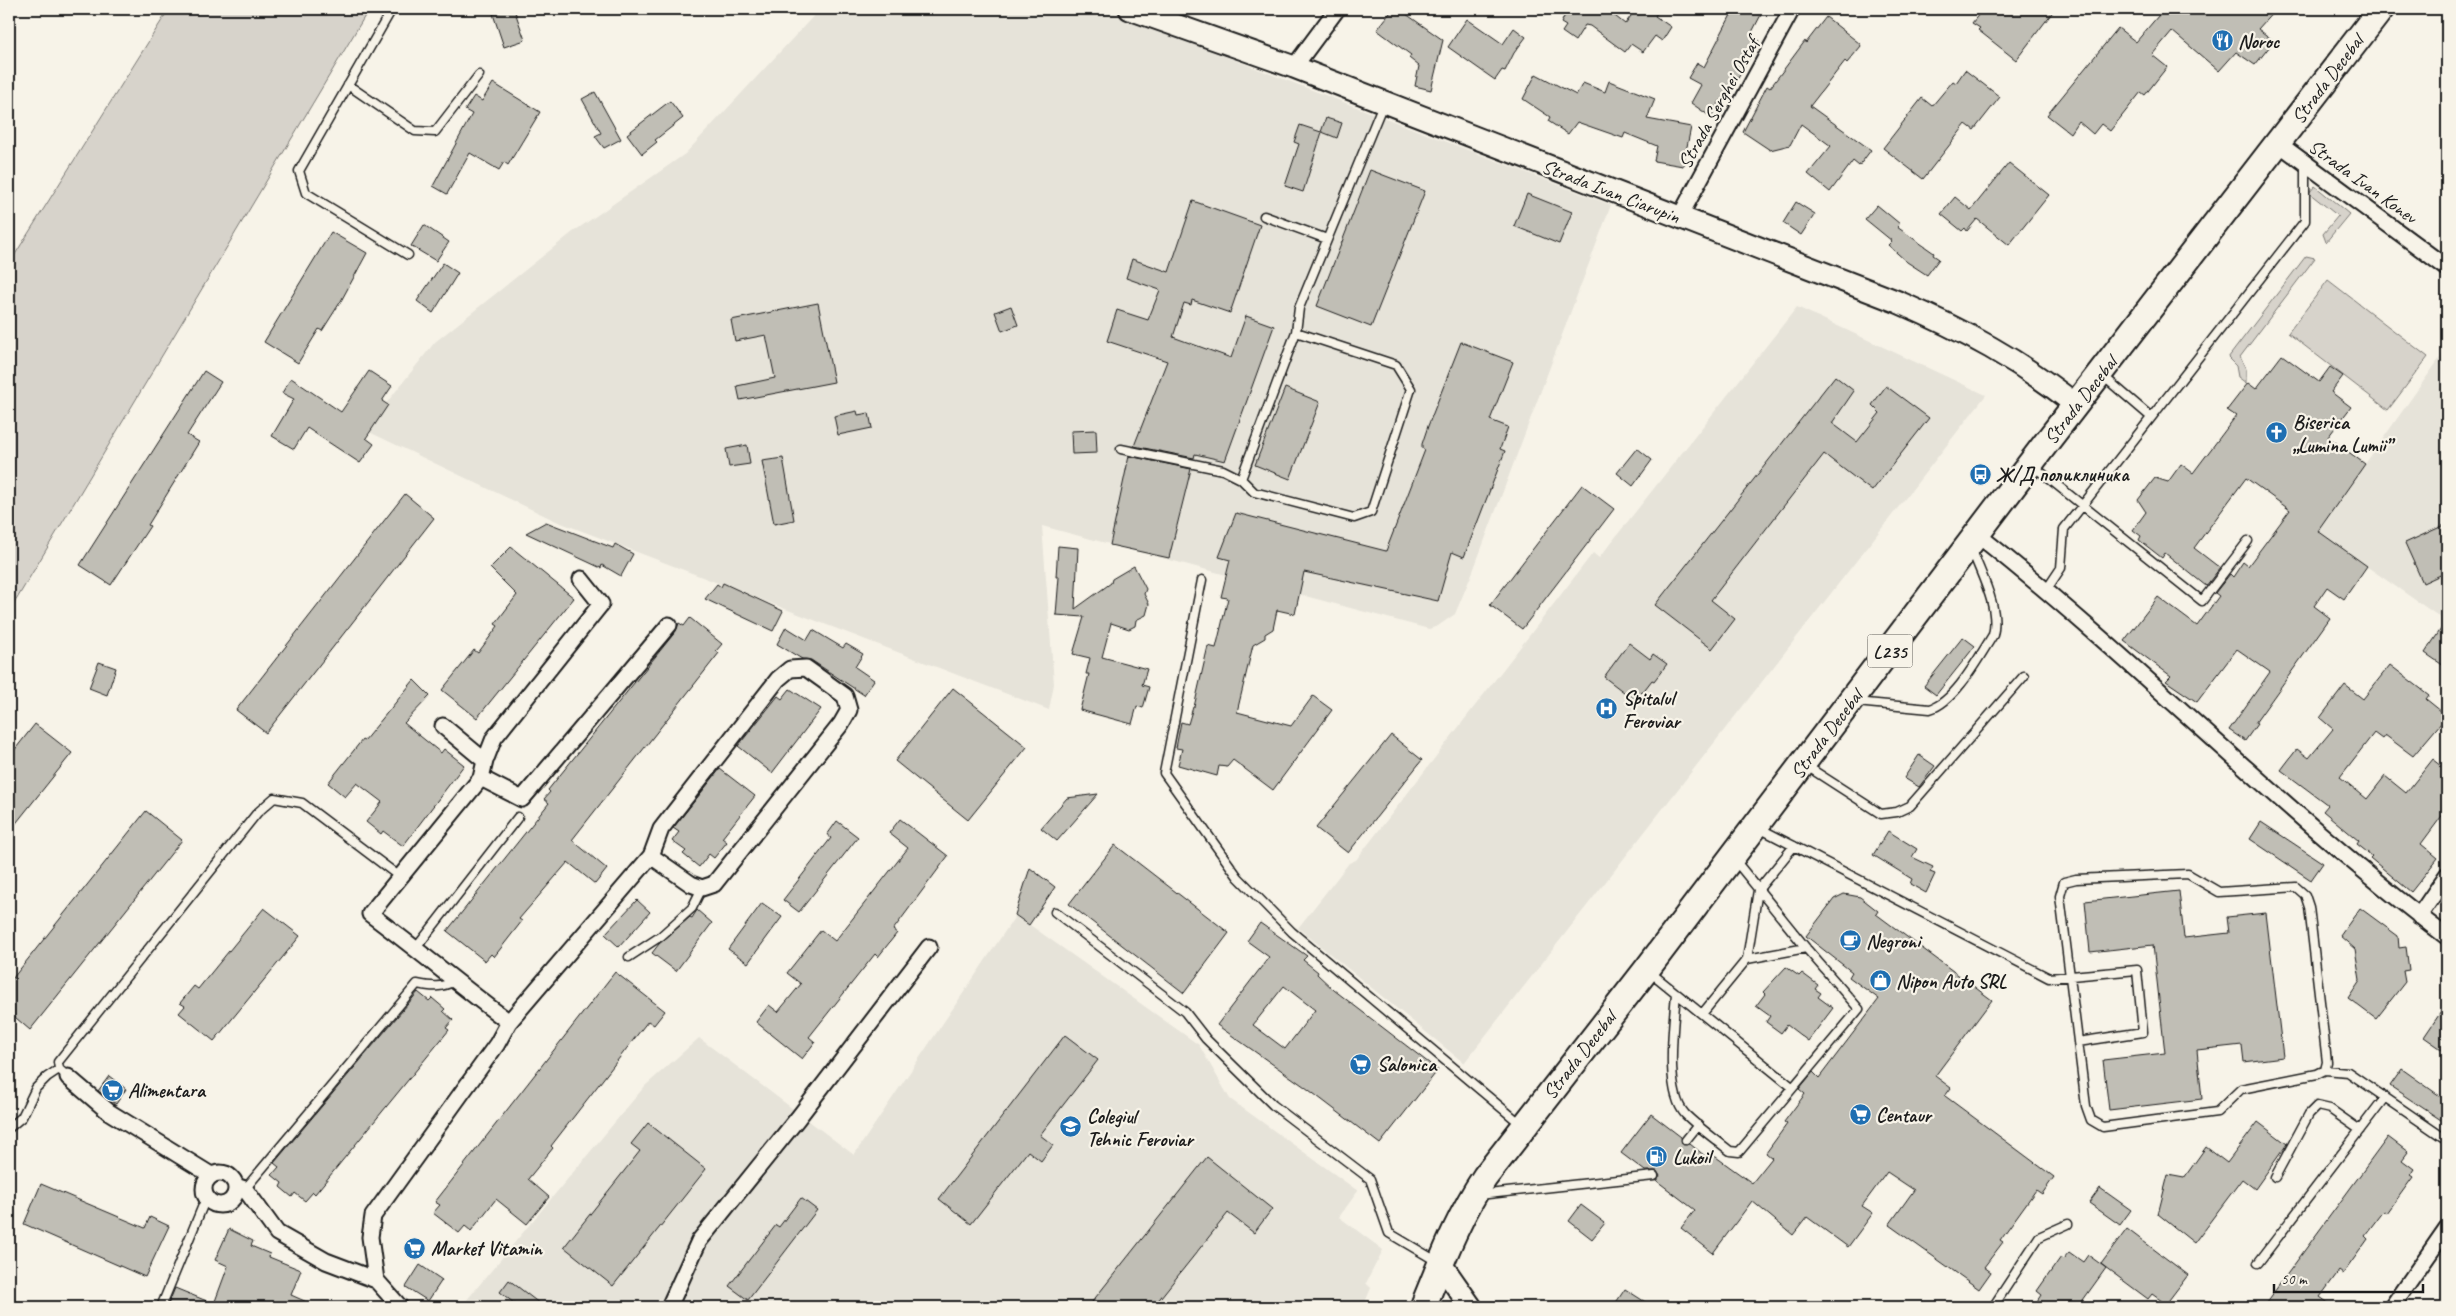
<svg xmlns="http://www.w3.org/2000/svg" width="2456" height="1316" font-family="Caveat,sans-serif">
  <rect width="100%" height="100%" fill="#f7f3e8"/>
  <filter id="ink" filterUnits="userSpaceOnUse"><feTurbulence type="fractalNoise" baseFrequency=".02" numOctaves="2"/><feDisplacementMap in="SourceGraphic" scale="10" xChannelSelector="R" yChannelSelector="G"/><feConvolveMatrix kernelMatrix="1 2 1 2 8 2 1 2 1" color-interpolation-filters="sRGB"/></filter>
  <g filter="url(#ink)">
    <path fill="#e6e3d9" d="M820,9H1102L1611,205L1473,571L1455,614L1438,626L1429,629L1042,526L1054,684L1049,710L556,521L365,430L435,342L573,232L685,154Z
      M1797,307L1986,395L1464,1063L1298,928L1349,863L1356,860L1593,553L1599,558Z
      M2447,348V622L2317,532Z
      M1016,915L1199,1045L1230,1099L1358,1191L1339,1217L1383,1250L1366,1283L1371,1288L1363,1307H461L645,1086L699,1038L854,1155Z"/>
    <path fill="#d7d3cb" stroke="#7a7874" d="M169,9H369L9,612V264Z
      M2315,186L2349,214L2326,242L2323,234L2338,216L2309,193Z
      M2306,256L2315,258L2240,357L2246,369V383L2238,377L2236,366L2228,358Z
      M2328,280L2428,357L2388,410L2288,333Z"/>
    <path fill="#c0beb5" stroke="#1c1c1c" fill-rule="evenodd" d="M509,9H514L525,40L504,47L493,14Z
      M1393,9H1399L1443,40L1431,90L1415,86L1419,66L1409,58L1411,55L1377,30Z
      M1560,9H1606L1625,24L1636,9H1660L1655,16L1671,27L1662,41L1655,36L1643,52L1631,44L1625,52L1590,26L1585,25L1575,41L1562,32L1566,26L1561,23L1566,13Z
      M1734,9H1764L1750,36L1759,41L1724,103L1720,101L1711,117L1691,103L1701,85L1688,78L1697,63L1704,67Z
      M1983,9H2055L2016,60L1978,30L1980,28L1972,23Z
      M2164,9H2276L2258,29L2274,41L2255,65L2236,52L2219,71L2172,31L2152,55L2167,67L2145,95L2141,92L2110,131L2101,124L2093,134L2078,121L2070,133L2047,115L2118,28L2136,42Z
      M1826,17L1859,43L1861,46L1847,63L1845,61L1810,106L1871,150L1859,166L1853,161L1830,192L1808,174L1831,146L1801,124L1790,145L1770,150L1743,132L1767,86L1770,88L1805,41L1806,43Z
      M1467,19L1503,44L1514,28L1526,37L1514,53L1505,71L1502,70L1495,80L1448,47Z
      M1965,70L2000,97L1974,130L1966,124L1923,179L1883,148L1922,98L1932,106L1953,81L1956,83Z
      M1536,74L1576,95L1583,83L1605,92L1609,81L1655,99L1647,119L1691,127L1683,166L1654,161L1657,146L1625,133L1623,138L1577,122L1568,134L1548,121L1550,117L1523,99Z
      M493,83L540,112L508,165L504,162L499,170L470,153L447,194L433,186L472,114L465,110L474,96L482,101Z
      M595,92L621,139L604,148L595,136L601,133L582,99Z
      M670,101L683,118L655,140L657,142L642,154L627,134Z
      M1326,118L1342,123L1337,138L1322,132L1303,192L1285,186L1299,144L1294,142L1300,125L1321,132Z
      M2009,163L2049,195L2009,245L1977,219L1967,231L1965,228L1962,231L1941,214L1955,197L1971,210Z
      M1370,170L1425,191L1371,327L1317,306Z
      M1527,194L1572,212L1559,244L1514,226Z
      M1193,201L1260,225L1230,313L1192,300L1191,305L1184,303L1173,337L1231,358L1246,316L1274,326L1225,461L1195,454L1194,458L1134,446L1167,361L1107,341L1117,310L1148,320L1160,290L1126,278L1132,259L1169,272Z
      M1796,202L1815,214L1801,235L1783,223Z
      M1877,205L1900,224L1897,227L1934,253L1933,255L1939,259L1927,275L1907,262L1888,245L1892,241L1865,219Z
      M424,225L449,242L436,261L411,246Z
      M331,232L367,253L341,301L322,331L319,329L298,363L264,342Z
      M443,263L458,273L433,313L417,301Z
      M818,303L834,382L740,400L737,386L775,378L766,335L735,341L731,320Z
      M1011,306L1018,325L1002,331L995,312Z
      M1461,342L1513,362L1490,420L1508,427L1500,449L1505,451L1464,557L1452,552L1438,601L1304,572L1295,614L1277,610L1273,629L1265,634V638L1253,645L1237,712L1291,726L1313,696L1332,710L1273,790L1233,760L1227,767L1219,766L1217,776L1178,765L1182,749L1176,748L1181,722L1188,724L1193,707H1194L1208,646L1216,648L1228,598L1221,597L1230,560L1219,557L1236,513L1386,551L1425,450L1422,448V444L1428,426Z
      M2282,355L2319,382L2330,367L2343,376L2331,392L2351,407L2328,437L2365,464L2318,531L2367,566L2344,599L2327,587L2314,606L2330,618L2255,723L2257,724L2245,741L2229,730L2270,672L2237,649L2197,702L2166,681L2171,676L2124,641L2158,597L2197,626L2219,596L2215,593L2230,574L2233,577L2243,562L2248,566L2290,510L2246,478L2194,548L2220,568L2206,586L2165,553L2162,558L2139,540L2141,536L2133,530L2146,512L2138,500L2155,478L2168,482L2181,464L2193,473L2236,416L2227,410L2248,383L2256,389Z
      M204,371L221,382L187,435L199,442L148,525L150,526L111,585L80,565Z
      M369,371L392,386L382,401L388,405L366,438L374,444L360,463L307,428L294,449L272,436L294,399L282,393L291,378L341,412Z
      M1835,376L1854,391L1832,423L1857,442L1880,413L1872,405L1886,386L1929,418L1872,491L1824,454L1711,600L1735,619L1712,649L1655,605Z
      M1285,388L1320,402L1290,479L1255,465Z
      M857,411L858,415L869,413L872,428L838,435L834,416Z
      M1096,430L1097,453L1072,454L1071,431Z
      M747,445L750,464L729,467L726,449Z
      M1637,448L1652,460L1633,486L1617,473Z
      M1129,456L1191,469L1169,558L1110,545Z
      M783,458L794,520L774,524L762,461Z
      M1582,485L1614,509L1522,629L1490,605Z
      M405,494L434,518L266,733L236,710Z
      M546,522L613,548L615,544L633,554L621,576L602,565L601,568L526,533Z
      M2447,524V572L2423,583L2405,543Z
      M1058,546L1078,548L1075,609L1111,583L1112,579L1134,566L1146,589L1144,594L1149,604L1146,615L1136,620L1135,626L1129,629L1111,623L1102,657L1147,669L1142,685L1149,687L1143,708L1137,706L1132,724L1080,710L1089,674H1086L1090,658L1073,654L1084,617L1056,615L1059,577H1056Z
      M511,547L574,598L477,718L442,690L474,650L478,653L498,626L495,624L517,595L490,568Z
      M723,583L783,611L773,631L705,599L717,584L721,587Z
      M690,618L722,644L716,651L719,653L572,840L607,869L595,884L568,862L519,919L522,921L494,957L491,954L485,961L447,931L549,803L544,799L550,792L548,790L676,631L679,623L684,626Z
      M2447,620V668L2425,653Z
      M786,627L807,640L813,630L843,648L846,644L863,654L855,667L874,680L864,695L811,660L802,659L777,644Z
      M1963,637L1975,646L1936,695L1924,686Z
      M1629,643L1650,659L1653,654L1667,664L1654,681L1652,680L1642,693L1640,691L1633,699L1604,677Z
      M99,662L116,668L107,695L89,688Z
      M2390,665L2429,695L2426,699L2447,716L2413,756L2385,735L2382,739L2374,733L2340,777L2367,799L2385,776L2406,793L2433,759L2447,770V809L2421,844L2438,858L2411,892L2370,858L2372,856L2357,844L2359,841L2323,811L2328,805L2281,770L2297,749L2309,758L2333,729L2320,718L2345,685L2363,699Z
      M414,680L430,696L404,723L441,753L444,749L464,765L403,846L383,831L381,834L366,822L382,802L357,783L345,797L328,783L362,740L364,741Z
      M953,688L1027,747L968,820L895,761Z
      M790,689L821,709L772,773L738,746L778,696L782,699Z
      M35,724L72,753L9,832V757Z
      M1391,735L1422,760L1348,853L1316,828Z
      M1919,755L1935,766L1919,787L1904,778Z
      M720,769L755,796L722,838L727,842L714,858L709,854L699,867L683,854L686,851L672,841L679,832L673,828Z
      M1098,794L1057,841L1041,828L1067,798Z
      M146,811L182,840L30,1030L9,1012V983Z
      M900,819L948,856L893,930L897,933L878,957L875,954L809,1037L815,1042L802,1059L756,1022L769,1005L778,1012L801,984L787,973L821,930L835,941L908,848L889,833Z
      M837,821L858,837L799,912L783,900L831,838L827,835Z
      M2261,822L2323,863L2311,880L2250,839Z
      M1888,831L1917,849L1912,857L1933,867L1930,872L1935,874L1926,893L1910,884L1912,879L1873,855Z
      M1115,845L1229,933L1184,993L1069,904Z
      M1030,868L1055,887L1029,925L1015,915Z
      M2179,891L2184,938L2229,933L2227,917L2266,913L2283,1057L2244,1062L2242,1045L2197,1050L2202,1099L2109,1110L2103,1060L2165,1053L2153,945L2090,952L2085,901Z
      M1844,894L1860,897L1878,911L1876,914L1992,1000L1935,1076L1951,1088L1945,1096L2054,1177L2042,1194L2036,1190L2000,1240L2003,1242L1984,1267L1991,1272L1979,1289L1889,1225L1914,1190L1887,1172L1862,1206L1873,1213L1848,1247L1807,1217L1793,1235L1752,1201L1713,1253L1681,1228L1695,1210L1657,1181L1660,1176L1657,1171H1645L1621,1153L1651,1114L1681,1137L1683,1145L1690,1144L1705,1156L1709,1152L1752,1183L1772,1158L1766,1153L1787,1124L1784,1122L1805,1094L1799,1089L1813,1072L1819,1078L1879,999L1849,977L1852,972L1806,936L1834,899Z
      M637,900L650,912L619,947L605,934Z
      M762,903L782,917L748,963L728,949Z
      M264,908L300,936L214,1041L179,1013L185,1006L180,1003L194,986L198,989Z
      M2360,908L2398,936L2399,948L2406,947L2409,970L2403,971L2405,982L2376,1019L2348,998L2360,980L2355,949L2340,936Z
      M697,910L712,923L676,971L652,953L659,944L690,917L692,918Z
      M1260,923L1307,956L1303,960L1318,972L1317,974L1334,990L1438,1070L1380,1144L1305,1087L1217,1025L1269,957L1247,941ZM1284,986L1315,1010L1285,1049L1253,1025Z
      M1786,967L1799,976L1802,973L1818,985L1815,989L1821,993L1818,997L1833,1008L1808,1041L1787,1025L1781,1033L1766,1022L1770,1016L1756,1006L1765,994L1763,992Z
      M615,972L665,1011L654,1025L648,1021L551,1146L553,1148L528,1179L549,1197L527,1224L496,1199L471,1231L465,1226L459,1233L433,1213L440,1205L435,1202Z
      M418,992L429,1001L432,998L445,1009L443,1011L453,1020L446,1028L449,1030L315,1194L313,1192L305,1201L295,1193L292,1197L280,1187L282,1183L272,1175L279,1167L274,1163Z
      M2447,1003V1053L2424,1037Z
      M1065,1035L1098,1060L1040,1135L1053,1145L1041,1161L1028,1151L971,1224L939,1199Z
      M2402,1069L2447,1101V1124L2390,1086Z
      M109,1076L126,1089L116,1104L98,1091Z
      M2258,1122L2287,1144L2255,1189L2242,1179L2194,1243L2158,1214L2168,1175L2184,1178L2206,1147L2227,1163Z
      M648,1123L706,1169L613,1286L564,1247L640,1151L631,1144Z
      M2388,1137L2408,1152L2402,1160L2414,1169L2410,1175L2413,1177L2387,1213L2384,1211L2365,1236L2368,1239L2343,1274L2339,1271L2320,1297L2334,1307H2263Z
      M1207,1157L1272,1209L1254,1233L1228,1213L1153,1307H1088Z
      M41,1184L145,1228L150,1217L169,1226L145,1277L24,1224Z
      M2100,1188L2131,1210L2120,1225L2089,1203Z
      M801,1198L817,1210L748,1300L729,1286L776,1225L779,1227Z
      M1581,1205L1605,1223L1592,1239L1569,1221Z
      M229,1229L253,1241L251,1246L270,1254L269,1257L301,1270L291,1295L318,1307H167L175,1288L214,1304L228,1266L215,1260Z
      M2127,1229L2188,1275L2166,1304L2152,1294L2148,1299L2101,1264Z
      M2069,1252L2083,1262L2088,1255L2106,1268L2078,1307H2034L2042,1295L2037,1291L2061,1257L2063,1259Z
      M420,1265L442,1280L428,1301L406,1287Z
      M509,1280L544,1307H519L500,1292Z
      M1625,1289L1653,1307H1613Z"/>
    <g fill="none" stroke-linecap="round" stroke-linejoin="round">
      <defs>
        <path id="lane" d="M392,9L299,171L306,193L408,255
          M348,85L415,131L435,132L479,75
          M1264,216L1327,239
          M1296,332L1396,365L1411,389L1371,512L1354,518L1254,492L1241,479Z
          M1296,332L1299,308L1383,104
          M2102,375L2151,417
          M1121,449L1223,470L1241,479
          M2032,465L2202,601L2248,541
          M1202,580L1164,773L1238,877L1292,932L1522,1125
          M2047,589L2061,568L2064,529L2305,221V163
          M1856,702L1930,709C1955,702 1979,657 1993,635C2000,608 1981,575 1972,550
          M1805,765L1881,814L1897,812L1910,806L2024,676
          M1759,828L2049,978L2137,970L2143,1032L2078,1042
          M1055,912L1185,1012L1206,1039L1273,1105L1370,1179L1389,1233L1438,1262
          M416,948L518,817
          M629,957L661,936L692,908L702,888
          M1747,959L1806,948
          M1650,972L1792,1087
          M1676,993C1674,1022 1664,1091 1685,1114C1698,1127 1715,1139 1730,1151L1739,1152L1859,1009L1806,948L1734,859
          M1702,1014L1747,959L1758,890L1794,846
          M2325,1070L2327,1062L2309,907L2305,895L2296,887L2219,892L2188,874L2076,879L2064,882L2060,896L2086,1106L2091,1120L2103,1127L2217,1112L2241,1089L2317,1074L2325,1070L2348,1072L2447,1140
          M68,1077L59,1069L58,1062L257,813L274,798L302,803L400,877
          M9,1128L22,1117L36,1088L47,1077L59,1069
          M1686,1140L1698,1125
          M2275,1177L2309,1114L2317,1106L2330,1109L2360,1130
          M245,1189L417,984C432,987 441,988 455,981
          M1479,1195L1654,1176
          M2258,1263L2385,1097
          M161,1307L206,1198
          M1993,1307L2039,1237L2068,1224"/>
        <path id="street" d="M1294,67L1337,9
          M2278,143L2447,268
          M1679,218L1792,9
          M1978,535C2140,663 2283,813 2447,937
          M443,726L485,761
          M481,778L485,761L494,738L601,604L581,579
          M2419,916L2447,875
          M509,1022L651,856L661,829L778,679L790,669L806,668L845,696L849,710L841,724L714,884L702,888L691,884L651,856
          M68,1077L109,1112L211,1175
          M204 1189a16 16 0 1 1 32 0a16 16 0 1 1-32 0Z
          M236,1186L245,1189L277,1233L326,1261L376,1280L400,1307
          M376,1280L370,1237L373,1216L497,1044L509,1022C462,987 417,949 370,914L481,778L522,799L669,625
          M669,1307L699,1241L798,1118L929,947
          M2392,1307L2447,1228"/>
        <path id="secondary" d="M1130,9L1294,67L1898,302C1965,331 2019,360 2076,405
          M1441,1264L1471,1307"/>
        <path id="primary" d="M1423,1307C1441,1263 1458,1217 1485,1177L1647,969L2046,443L2381,9"/>
      </defs>
      <use href="#lane" stroke="#1c1c1c" stroke-width="11"/>
      <use href="#street" stroke="#1c1c1c" stroke-width="19"/>
      <use href="#secondary" stroke="#1c1c1c" stroke-width="25"/>
      <use href="#primary" stroke="#1c1c1c" stroke-width="29"/>
      <use href="#lane" stroke="#f7f3e8" stroke-width="8"/>
      <use href="#street" stroke="#f7f3e8" stroke-width="15"/>
      <use href="#secondary" stroke="#f7f3e8" stroke-width="21"/>
      <use href="#primary" stroke="#f7f3e8" stroke-width="25"/>
    </g>
  </g>
  <defs>
    <symbol id="restaurant-disc" viewBox="-11 -11 22 22"><circle r="9.5" fill="#1f6fb2" stroke="#f7f3e8"/><path d="M-5-6h1v4h1v-4h1v4h1v-4h1v5L-1.5 .5V6h-2V.5L-5-1ZM5-6V6H3V1.5H1.5Q1.5-4 5-6Z" fill="#fff"/></symbol>
    <symbol id="church-disc" viewBox="-11 -11 22 22"><circle r="9.5" fill="#1f6fb2" stroke="#f7f3e8"/><path d="M-1.2-6h2.4v3.5h3.3v2.4h-3.3V6h-2.4V-.1h-3.3v-2.4h3.3Z" fill="#fff"/></symbol>
    <symbol id="bus-disc" viewBox="-11 -11 22 22"><circle r="9.5" fill="#1f6fb2" stroke="#f7f3e8"/><path d="M-5-6H5V4H4V6H2V4H-2V6H-4V4H-5ZM-3.5-4V0h7V-4ZM-3.5 1.2v1.5H-2V1.2ZM2 1.2v1.5H3.5V1.2Z" fill="#fff"/></symbol>
    <symbol id="hospital-disc" viewBox="-11 -11 22 22"><circle r="9.5" fill="#1f6fb2" stroke="#f7f3e8"/><path d="M-5-5h3v3.5h4V-5h3V5h-3V1.5h-4V5h-3Z" fill="#fff"/></symbol>
    <symbol id="cafe-disc" viewBox="-11 -11 22 22"><circle r="9.5" fill="#1f6fb2" stroke="#f7f3e8"/><path d="M-5.5-4.5H6V0H3Q3 3.5 0 3.5H-2.5Q-5.5 3.5-5.5 0ZM3-3.2v2h1.7v-2ZM-6 4.5H4V6H-6Z" fill="#fff"/></symbol>
    <symbol id="shop-disc" viewBox="-11 -11 22 22"><circle r="9.5" fill="#1f6fb2" stroke="#f7f3e8"/><path d="M-5-2.5h2.3a2.7 3.5 0 0 1 5.4 0H5L5.5 6h-11ZM-1.5-2.5h3a1.5 2.3 0 0 0-3 0Z" fill="#fff"/></symbol>
    <symbol id="supermarket-disc" viewBox="-11 -11 22 22"><circle r="9.5" fill="#1f6fb2" stroke="#f7f3e8"/><path d="M-6-5.5h2.5l.6 2H6L4.5 2H-2.5L-4.4-4H-6ZM-1.5 3.2a1.3 1.3 0 1 0 .1 0ZM3 3.2a1.3 1.3 0 1 0 .1 0Z" fill="#fff"/></symbol>
    <symbol id="university-disc" viewBox="-11 -11 22 22"><circle r="9.5" fill="#1f6fb2" stroke="#f7f3e8"/><path d="M0-5L7-2L0 1L-7-2ZM-4 1L0 2.5L4 1V4Q0 6-4 4Z" fill="#fff"/></symbol>
    <symbol id="fuel-disc" viewBox="-11 -11 22 22"><circle r="9.5" fill="#1f6fb2" stroke="#f7f3e8"/><path d="M-5.5-6h7V0h2V4h1.3V-2.5L3-4.5l.8-.8L6-3V5H2.5V1h-1V6h-7ZM-4.2-4.7v3.2H.2V-4.7Z" fill="#fff"/></symbol>
  </defs>
  <g fill-rule="evenodd">
    <use href="#restaurant-disc" x="2210" y="28" width="25" height="25"/>
    <use href="#church-disc" x="2264" y="420" width="25" height="25"/>
    <use href="#bus-disc" x="1968" y="462" width="25" height="25"/>
    <use href="#hospital-disc" x="1594" y="696" width="25" height="25"/>
    <use href="#cafe-disc" x="1838" y="928" width="25" height="25"/>
    <use href="#shop-disc" x="1868" y="968" width="25" height="25"/>
    <use href="#supermarket-disc" x="1348" y="1052" width="25" height="25"/>
    <use href="#supermarket-disc" x="100" y="1078" width="25" height="25"/>
    <use href="#supermarket-disc" x="1848" y="1102" width="25" height="25"/>
    <use href="#university-disc" x="1058" y="1114" width="25" height="25"/>
    <use href="#fuel-disc" x="1644" y="1144" width="25" height="25"/>
    <use href="#supermarket-disc" x="402" y="1236" width="25" height="25"/>
  </g>
  <g text-anchor="middle" stroke-width="4.5" stroke-linejoin="round" paint-order="stroke">
    <rect fill="#f7f3e8" stroke="#5e5c59" stroke-width="1" x="1867.5" y="634.5" width="45" height="33" rx="4"/>
    <g font-size="19" font-weight="bold" fill="#1c1c1c">
      <text x="1890" y="658">L235</text>
    </g>
    <g font-size="20" font-weight="bold" fill="#1c1c1c" stroke="#f7f3e8" text-anchor="start">
      <text x="2238" y="48">Noroc</text>
      <text x="2293" y="429">Biserica<tspan x="2293" dy="23">„Lumina Lumii”</tspan></text>
      <text x="1996" y="481">Ж/Д поликлиника</text>
      <text x="1623" y="705">Spitalul<tspan x="1623" dy="23">Feroviar</tspan></text>
      <text x="1866" y="948">Negroni</text>
      <text x="1896" y="988">Nipon Auto SRL</text>
      <text x="1377" y="1071">Salonica</text>
      <text x="128" y="1097">Alimentara</text>
      <text x="1876" y="1122">Centaur</text>
      <text x="1087" y="1123">Colegiul<tspan x="1087" dy="23">Tehnic Feroviar</tspan></text>
      <text x="1673" y="1164">Lukoil</text>
      <text x="431" y="1255">Market Vitamin</text>
    </g>
    <g font-size="20" fill="#1c1c1c" stroke="#f7f3e8">
      <text transform="translate(2327 79) rotate(-53)" y="7">Strada Decebal</text>
      <text transform="translate(1718 103) rotate(-61)" y="7">Strada Serghei Ostaf</text>
      <text transform="translate(2363 181) rotate(36)" y="7">Strada Ivan Konev</text>
      <text transform="translate(1611 191) rotate(21)" y="7">Strada Ivan Ciarupin</text>
      <text transform="translate(2080 400) rotate(-52)" y="7">Strada Decebal</text>
      <text transform="translate(1826 734) rotate(-53)" y="7">Strada Decebal</text>
      <text transform="translate(1579 1055) rotate(-52)" y="7">Strada Decebal</text>
    </g>
  </g>
  <rect width="2456" height="1316" fill="none" stroke="#f7f3e8" stroke-width="30"/>
  <rect x="15" y="15" width="2426" height="1286" fill="none" stroke="#1c1c1c" stroke-width="2" filter="url(#ink)"/>
  <path d="M2274 1284v8h149v-8" fill="none" stroke="#1c1c1c" stroke-width="2.5"/>
  <text x="2281" y="1284" font-size="15" fill="#1c1c1c" stroke="#f7f3e8" stroke-width="4" paint-order="stroke">50 m</text>
</svg>
